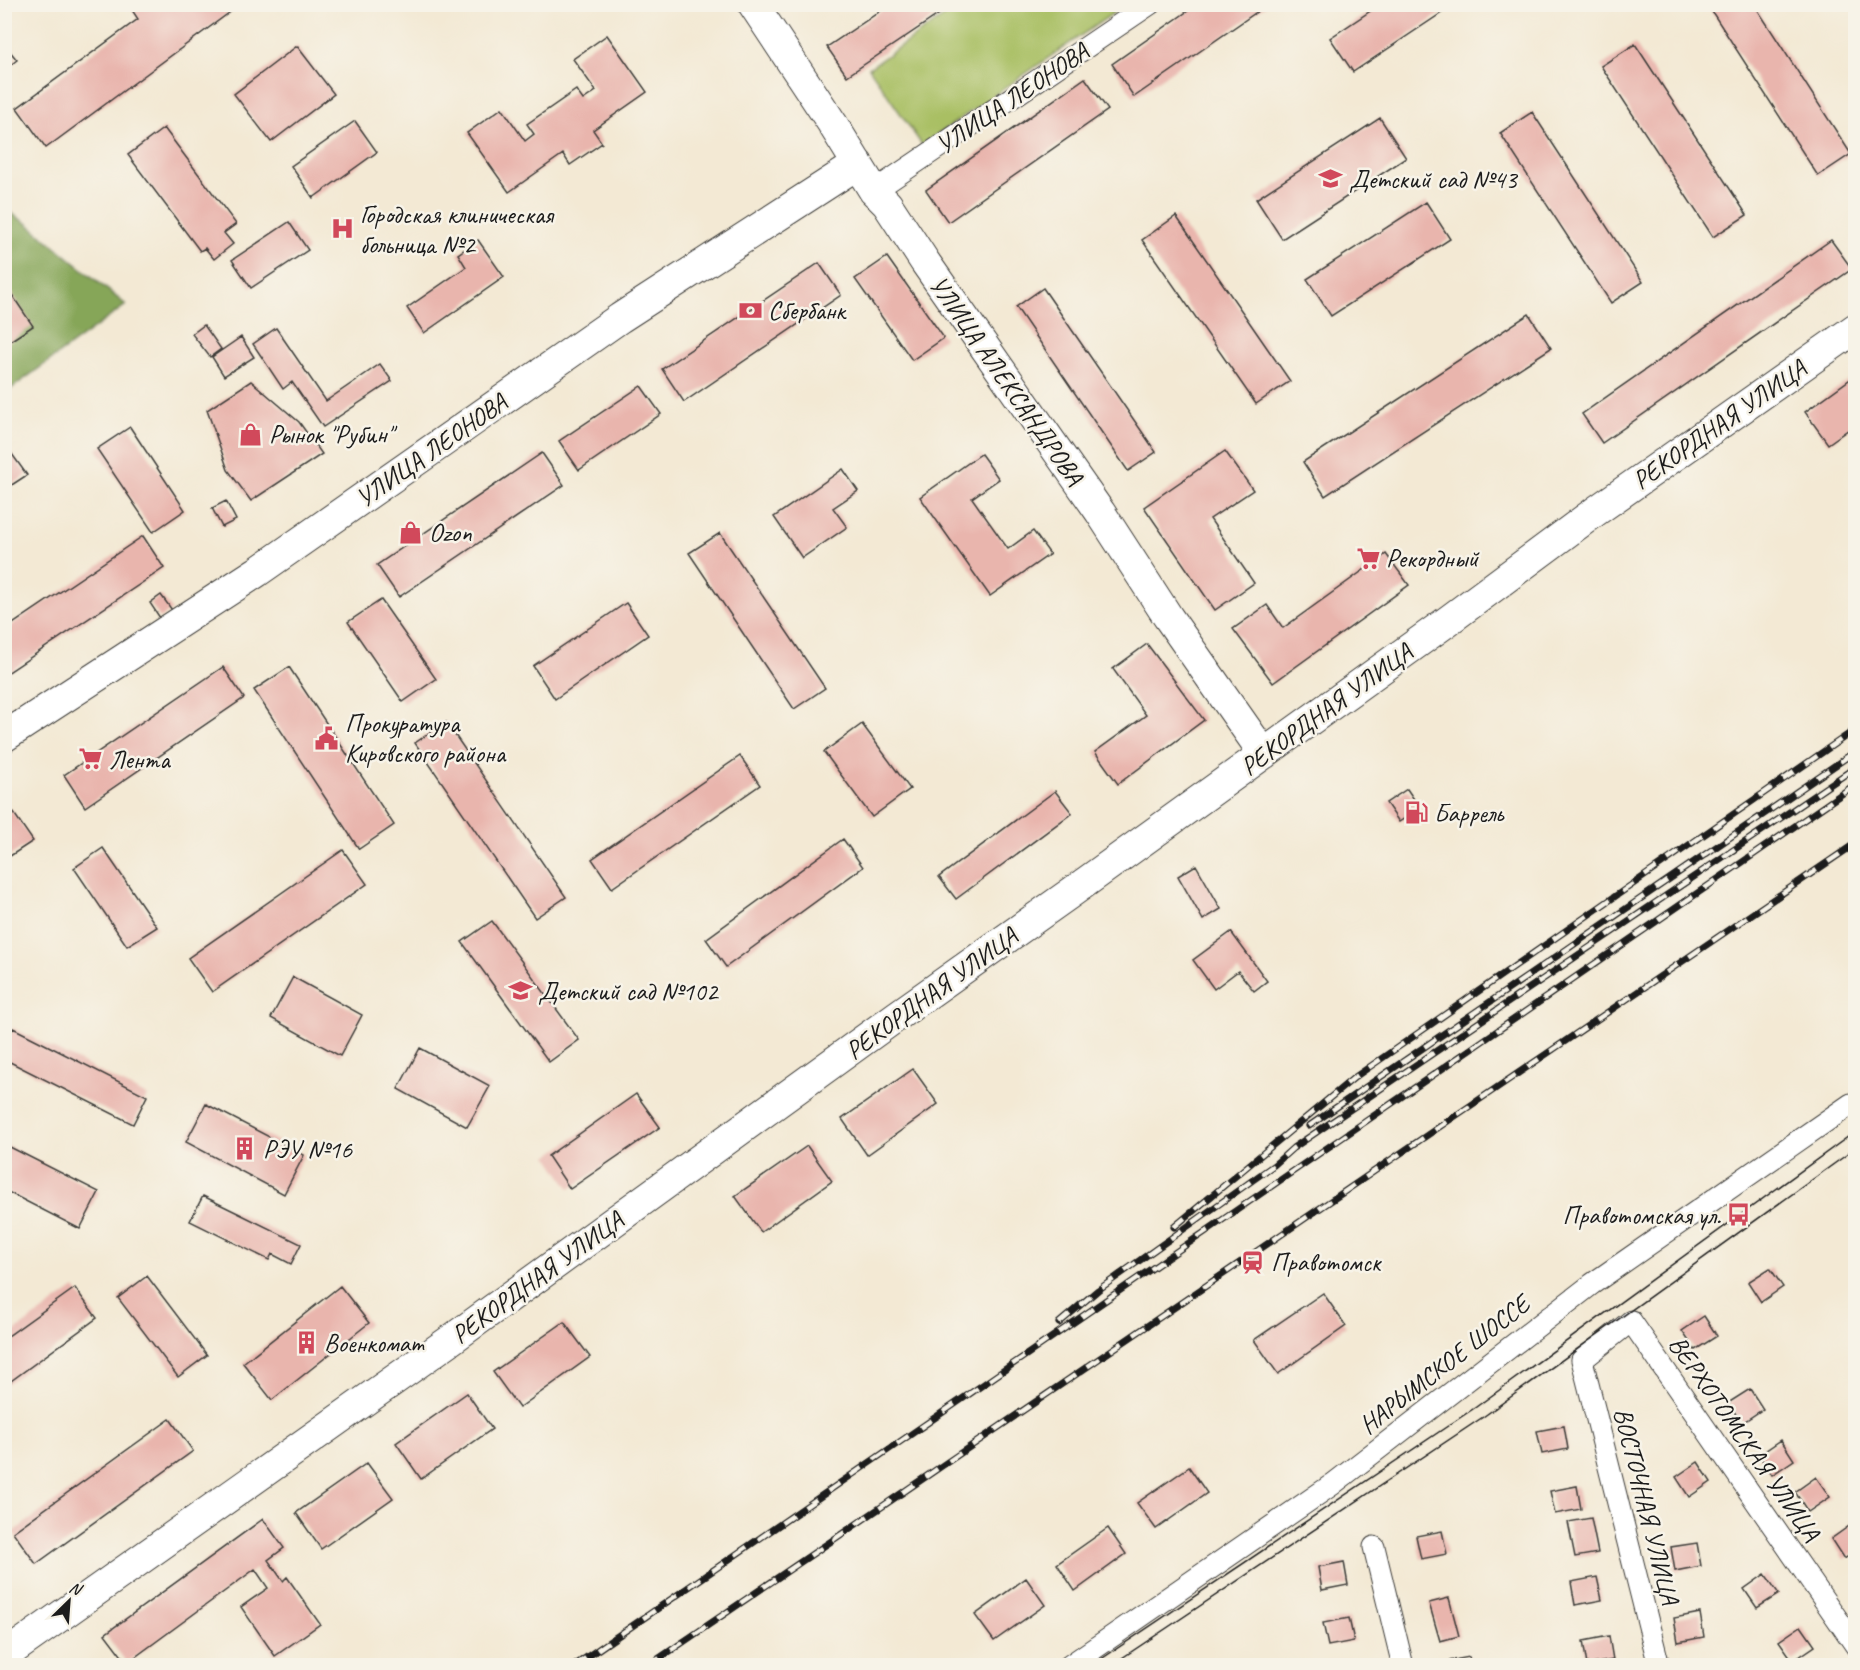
<svg xmlns="http://www.w3.org/2000/svg" width="1860" height="1670" font-family="Caveat,sans-serif">
  <rect width="100%" height="100%" fill="#f7f3e8"/>
  <filter id="ink" filterUnits="userSpaceOnUse"><feTurbulence type="fractalNoise" baseFrequency=".0167" numOctaves="2"/><feDisplacementMap in="SourceGraphic" scale="12" xChannelSelector="R" yChannelSelector="G"/><feConvolveMatrix kernelMatrix="1 2 1 2 8 2 1 2 1" color-interpolation-filters="sRGB"/></filter>
  <filter id="wash" filterUnits="userSpaceOnUse"><feTurbulence type="fractalNoise" baseFrequency=".008" numOctaves="4" result="noise"/><feDisplacementMap in="SourceGraphic" scale="24" xChannelSelector="R" yChannelSelector="G"/><feGaussianBlur stdDeviation="1.35" result="paint"/><feColorMatrix in="noise" values="0 0 0 0 0 0 0 0 0 0 0 0 0 0 0 0 0 1.4 0 .05"/><feComposite in="paint" operator="in"/></filter>
  <g filter="url(#wash)">
    <rect width="100%" height="100%" fill="#f3e9d4"/>
    <path fill="#a9bf63" stroke="#626e40" stroke-width="1.5" d="M962,4H1125V5L922,145L869,68Z"/>
    <path fill="#86a659" stroke="#51613a" stroke-width="1.5" d="M4,209L27,223L126,305L5,393Z"/>
    <g id="blocks">
      <path fill="#e9b5ad" d="M128,4H241L46,148L17,108L138,19Z
        M799,4H811L803,10Z
        M891,4H954L847,76L827,47Z
        M1198,4H1268L1134,97L1112,64Z
        M1381,4H1455L1353,72L1330,38Z
        M1707,4H1754L1851,154L1818,176Z
        M607,35L647,92L593,130L602,143L570,165L563,154L509,192L467,133L502,108L525,141L534,134L527,124L576,90L583,100L596,91L573,59Z
        M4,44L17,60L4,70Z
        M1635,44L1747,215L1713,237L1601,66Z
        M297,46L334,94L271,142L234,94Z
        M1085,78L1108,110L948,222L926,190Z
        M1532,112L1643,282L1611,303L1500,133Z
        M1380,118L1406,158L1282,239L1256,199Z
        M355,121L377,152L313,198L291,166Z
        M164,128L236,224L224,233L233,244L214,259L205,248L200,251L128,155Z
        M1426,202L1450,239L1331,316L1307,279Z
        M1176,216L1290,381L1256,404L1142,240Z
        M289,222L308,250L251,288L232,260Z
        M478,240L504,277L424,333L407,308L466,267L458,254Z
        M1831,240L1852,269L1602,443L1582,414Z
        M887,257L944,338L912,360L855,279Z
        M819,263L841,295L684,402L662,369Z
        M4,283L33,326L4,345Z
        M1043,288L1156,452L1128,471L1016,307Z
        M1529,314L1551,348L1325,496L1303,462Z
        M204,325L221,349L210,357L192,334Z
        M276,328L326,401L380,364L392,381L323,427L292,382L283,389L253,344Z
        M241,337L254,357L224,376L212,357Z
        M1856,375V424L1828,444L1805,412Z
        M251,381L299,422L322,454L251,501L228,470L207,410Z
        M641,386L661,414L579,470L559,441Z
        M130,427L185,510L153,532L97,449Z
        M4,443L27,475L4,490Z
        M1225,451L1253,490L1210,519L1254,583L1215,610L1144,507Z
        M542,453L564,485L399,597L377,565Z
        M981,454L999,479L972,498L1008,549L1033,531L1050,554L990,596L920,497Z
        M843,469L858,491L833,508L847,527L802,558L774,517Z
        M226,501L236,520L222,527L212,508Z
        M720,533L825,688L794,709L689,553Z
        M143,536L164,568L4,675V630Z
        M1386,554L1409,585L1273,683L1233,629L1267,605L1283,628Z
        M161,595L172,610L160,618L150,603Z
        M381,600L436,679L403,702L348,622Z
        M626,603L648,635L555,699L533,666Z
        M1147,644L1204,720L1118,784L1095,752L1146,715L1113,669Z
        M223,667L244,698L85,807L64,775Z
        M289,667L394,825L359,849L254,690Z
        M446,722L566,897L535,918L415,743Z
        M862,724L910,789L872,817L824,752Z
        M740,756L760,785L612,888L592,859Z
        M1407,789L1420,808L1399,822L1386,803Z
        M1055,791L1072,813L956,899L939,877Z
        M11,809L33,841L4,860V814Z
        M843,839L863,867L726,967L706,939Z
        M103,848L157,927L127,946L74,868Z
        M343,850L367,884L212,992L188,958Z
        M1196,865L1221,909L1203,920L1178,876Z
        M492,921L579,1040L549,1062L462,942Z
        M1231,932L1267,981L1254,991L1238,971L1214,989L1193,960Z
        M293,977L362,1015L340,1056L271,1018Z
        M13,1028L147,1096L133,1124L4,1059V1046Z
        M420,1048L490,1086L467,1127L398,1089Z
        M913,1069L938,1104L867,1155L842,1119Z
        M636,1094L660,1127L570,1189L548,1156Z
        M206,1104L304,1155L284,1194L186,1142Z
        M4,1144L99,1192L80,1229L4,1190Z
        M807,1146L832,1181L761,1232L735,1196Z
        M203,1196L301,1244L291,1264L272,1254L269,1260L190,1221Z
        M1770,1268L1783,1287L1761,1302L1748,1282Z
        M147,1276L207,1355L178,1377L118,1298Z
        M340,1286L369,1323L272,1400L243,1363Z
        M75,1288L97,1318L4,1386V1339Z
        M1323,1293L1346,1326L1278,1374L1254,1340Z
        M1704,1316L1717,1336L1695,1350L1682,1331Z
        M564,1322L590,1357L519,1408L493,1372Z
        M1750,1389L1763,1409L1742,1423L1728,1403Z
        M467,1393L492,1429L421,1479L396,1443Z
        M170,1419L193,1451L36,1564L13,1532Z
        M1564,1426L1568,1449L1542,1454L1537,1431Z
        M1781,1440L1794,1460L1772,1475L1759,1455Z
        M1698,1462L1711,1482L1689,1497L1676,1477Z
        M367,1463L393,1498L321,1549L296,1513Z
        M1189,1467L1207,1493L1156,1529L1137,1503Z
        M1816,1477L1830,1497L1808,1512L1795,1492Z
        M1577,1486L1581,1509L1555,1514L1550,1491Z
        M1591,1518L1598,1553L1575,1557L1568,1522Z
        M263,1519L284,1548L268,1560L283,1581L287,1577L320,1624L275,1656L241,1607L268,1588L255,1569L127,1663L105,1634Z
        M1852,1524L1856,1529V1551L1844,1559L1831,1539Z
        M1108,1528L1126,1554L1075,1591L1057,1564Z
        M1442,1531L1447,1554L1421,1559L1416,1536Z
        M1697,1543L1701,1566L1675,1571L1671,1547Z
        M1344,1562L1348,1585L1322,1590L1318,1567Z
        M1765,1574L1779,1594L1757,1608L1744,1589Z
        M1597,1577L1602,1600L1575,1605L1571,1582Z
        M1026,1578L1045,1605L994,1641L975,1615Z
        M1449,1598L1459,1636L1440,1641L1429,1603Z
        M1700,1613L1704,1637L1678,1642L1674,1618Z
        M1349,1618L1354,1641L1328,1646L1323,1623Z
        M1801,1626L1815,1646L1793,1661L1779,1641Z
        M1609,1636L1613,1660L1587,1665L1583,1641Z
        M1469,1657L1471,1666H1444L1443,1662Z
        M1212,1661L1213,1666H1197V1664Z"/>
    </g>
  </g>
  <g filter="url(#ink)">
    <use href="#blocks" fill-opacity="0" stroke="#3c3b38" stroke-width="1.5"/>
    <g fill="none" stroke-linecap="round" stroke-linejoin="round">
      <defs>
        <path id="street" d="M874,191L1150,4
          M1374,1547L1403,1666
          M1069,1666L1333,1484L1592,1284L1851,1104L1856,1105
          M1659,1666L1582,1360L1631,1321L1856,1646"/>
        <path id="secondary" d="M753,4L832,123L874,191L887,204L925,262L1100,512L1168,617L1264,754
          M4,737L257,572L620,318L858,164
          M4,1656L452,1339L897,1016L1072,892L1445,623L1596,511L1856,328"/>
      </defs>
      <use href="#street" stroke="#3c3b38" stroke-width="23"/>
      <use href="#secondary" stroke="#3c3b38" stroke-width="32"/>
      <use href="#street" stroke="#fff" stroke-width="21"/>
      <use href="#secondary" stroke="#fff" stroke-width="30"/>
      <path stroke="#1c1c1c" stroke-width="1.5" d="M1091,1666L1476,1407L1856,1131
        M1110,1666L1483,1417L1856,1148"/>
      <defs>
        <path id="rail" d="M1309,1126L1856,751
          M1174,1227L1355,1077L1856,729
          M1059,1323L1098,1290L1274,1165L1293,1148L1856,767
          M574,1666L1856,784
          M648,1666L1856,843"/>
      </defs>
      <use href="#rail" stroke="#1c1c1c" stroke-width="7"/>
      <use href="#rail" stroke="#f7f3e8" stroke-width="4.5" stroke-dasharray="14" stroke-linecap="butt"/>
    </g>
  </g>
  <defs>
    <symbol id="school-bare" viewBox="-9 -9 18 18"><path d="M0-5L7-2L0 1L-7-2ZM-4 1L0 2.5L4 1V4Q0 6-4 4Z" fill="#d1495b" stroke="#f7f3e8" stroke-width="2.5" paint-order="stroke"/></symbol>
    <symbol id="hospital-bare" viewBox="-9 -9 18 18"><path d="M-5-5h3v3.5h4V-5h3V5h-3V1.5h-4V5h-3Z" fill="#d1495b" stroke="#f7f3e8" stroke-width="2.5" paint-order="stroke"/></symbol>
    <symbol id="bank-bare" viewBox="-9 -9 18 18"><path d="M-6-4H6V4H-6ZM0-2.3a2.3 2.3 0 1 0 0 4.6a2.3 2.3 0 1 0 0-4.6Z" fill="#d1495b" stroke="#f7f3e8" stroke-width="2.5" paint-order="stroke"/></symbol>
    <symbol id="shop-bare" viewBox="-9 -9 18 18"><path d="M-5-2.5h2.3a2.7 3.5 0 0 1 5.4 0H5L5.5 6h-11ZM-1.5-2.5h3a1.5 2.3 0 0 0-3 0Z" fill="#d1495b" stroke="#f7f3e8" stroke-width="2.5" paint-order="stroke"/></symbol>
    <symbol id="supermarket-bare" viewBox="-9 -9 18 18"><path d="M-6-5.5h2.5l.6 2H6L4.5 2H-2.5L-4.4-4H-6ZM-1.5 3.2a1.3 1.3 0 1 0 .1 0ZM3 3.2a1.3 1.3 0 1 0 .1 0Z" fill="#d1495b" stroke="#f7f3e8" stroke-width="2.5" paint-order="stroke"/></symbol>
    <symbol id="civic-bare" viewBox="-9 -9 18 18"><path d="M-.6-6.5H3V-4.5H.6V-3L4-1V1h2V6H-6V1h2V-1L-.6-3ZM-1.2 2.5V6h2.4V2.5Z" fill="#d1495b" stroke="#f7f3e8" stroke-width="2.5" paint-order="stroke"/></symbol>
    <symbol id="fuel-bare" viewBox="-9 -9 18 18"><path d="M-5.5-6h7V0h2V4h1.3V-2.5L3-4.5l.8-.8L6-3V5H2.5V1h-1V6h-7ZM-4.2-4.7v3.2H.2V-4.7Z" fill="#d1495b" stroke="#f7f3e8" stroke-width="2.5" paint-order="stroke"/></symbol>
    <symbol id="building-bare" viewBox="-9 -9 18 18"><path d="M-4-6H4V6H1V3H-1V6H-4ZM-2.5-4.3h1.7v1.8h-1.7ZM.8-4.3h1.7v1.8H.8ZM-2.5-1h1.7V.8h-1.7ZM.8-1h1.7V.8H.8Z" fill="#d1495b" stroke="#f7f3e8" stroke-width="2.5" paint-order="stroke"/></symbol>
    <symbol id="bus-bare" viewBox="-9 -9 18 18"><path d="M-5-6H5V4H4V6H2V4H-2V6H-4V4H-5ZM-3.5-4V0h7V-4ZM-3.5 1.2v1.5H-2V1.2ZM2 1.2v1.5H3.5V1.2Z" fill="#d1495b" stroke="#f7f3e8" stroke-width="2.5" paint-order="stroke"/></symbol>
    <symbol id="station-bare" viewBox="-9 -9 18 18"><path d="M-3-6H3Q5-6 5-4V2Q5 4 3 4L4.5 6H3L1.5 4h-3L-3 6H-4.5L-3 4Q-5 4-5 2V-4Q-5-6-3-6ZM-3.5-4v3h7v-3ZM-3.5 1v1.5H-2V1ZM2 1v1.5H3.5V1Z" fill="#d1495b" stroke="#f7f3e8" stroke-width="2.5" paint-order="stroke"/></symbol>
  </defs>
  <g fill-rule="evenodd">
    <use href="#school-bare" x="1314" y="162" width="33" height="33"/>
    <use href="#hospital-bare" x="326" y="212" width="33" height="33"/>
    <use href="#bank-bare" x="734" y="294" width="33" height="33"/>
    <use href="#shop-bare" x="234" y="418" width="33" height="33"/>
    <use href="#shop-bare" x="394" y="516" width="33" height="33"/>
    <use href="#supermarket-bare" x="1352" y="542" width="33" height="33"/>
    <use href="#civic-bare" x="310" y="722" width="33" height="33"/>
    <use href="#supermarket-bare" x="74" y="742" width="33" height="33"/>
    <use href="#fuel-bare" x="1400" y="796" width="33" height="33"/>
    <use href="#school-bare" x="504" y="974" width="33" height="33"/>
    <use href="#building-bare" x="228" y="1132" width="33" height="33"/>
    <use href="#bus-bare" x="1722" y="1198" width="33" height="33"/>
    <use href="#station-bare" x="1236" y="1246" width="33" height="33"/>
    <use href="#building-bare" x="290" y="1326" width="33" height="33"/>
  </g>
  <g text-anchor="middle" stroke-width="5" stroke-linejoin="round" paint-order="stroke">
    <g font-size="26" fill="#1c1c1c" stroke="#f7f3e8">
      <text transform="translate(1012 98) rotate(-34)" y="9">УЛИЦА ЛЕОНОВА</text>
      <text transform="translate(1007 380) rotate(55)" y="9">УЛИЦА АЛЕКСАНДРОВА</text>
      <text transform="translate(1719 424) rotate(-35)" y="9">РЕКОРДНАЯ УЛИЦА</text>
      <text transform="translate(431 450) rotate(-35)" y="9">УЛИЦА ЛЕОНОВА</text>
      <text transform="translate(1326 709) rotate(-36)" y="9">РЕКОРДНАЯ УЛИЦА</text>
      <text transform="translate(931 993) rotate(-36)" y="9">РЕКОРДНАЯ УЛИЦА</text>
      <text transform="translate(537 1277) rotate(-36)" y="9">РЕКОРДНАЯ УЛИЦА</text>
      <text transform="translate(1444 1364) rotate(-38)" y="9">НАРЫМСКОЕ ШОССЕ</text>
      <text transform="translate(1745 1438) rotate(55)" y="9">ВЕРХОТОМСКАЯ УЛИЦА</text>
      <text transform="translate(1647 1506) rotate(76)" y="9">ВОСТОЧНАЯ УЛИЦА</text>
    </g>
    <g font-size="26" fill="#1c1c1c" stroke="#f7f3e8" text-anchor="start">
      <text x="1349" y="188">Детский сад №43</text>
      <text x="360" y="223">Городская клиническая<tspan x="360" dy="30">больница №2</tspan></text>
      <text x="768" y="319">Сбербанк</text>
      <text x="269" y="443">Рынок "Рубин"</text>
      <text x="429" y="541">Ozon</text>
      <text x="1386" y="567">Рекордный</text>
      <text x="345" y="732">Прокуратура<tspan x="345" dy="30">Кировского района</tspan></text>
      <text x="109" y="768">Лента</text>
      <text x="1434" y="822">Баррель</text>
      <text x="538" y="1000">Детский сад №102</text>
      <text x="263" y="1158">РЭУ №16</text>
      <text x="1721" y="1224" text-anchor="end">Правотомская ул.</text>
      <text x="1271" y="1271">Правотомск</text>
      <text x="324" y="1352">Военкомат</text>
    </g>
  </g>
  <rect width="1860" height="1670" fill="none" stroke="#f7f3e8" stroke-width="24"/>
  <g transform="translate(69 1601) rotate(25)" stroke="#f7f3e8" stroke-width="4.5" paint-order="stroke">
  <path d="M0-4.5L10 22L0 15L-10 22Z" fill="#1c1c1c"/>
  <text y="-9" font-size="16" font-weight="bold" text-anchor="middle" fill="#1c1c1c">N</text>
  </g>
</svg>
